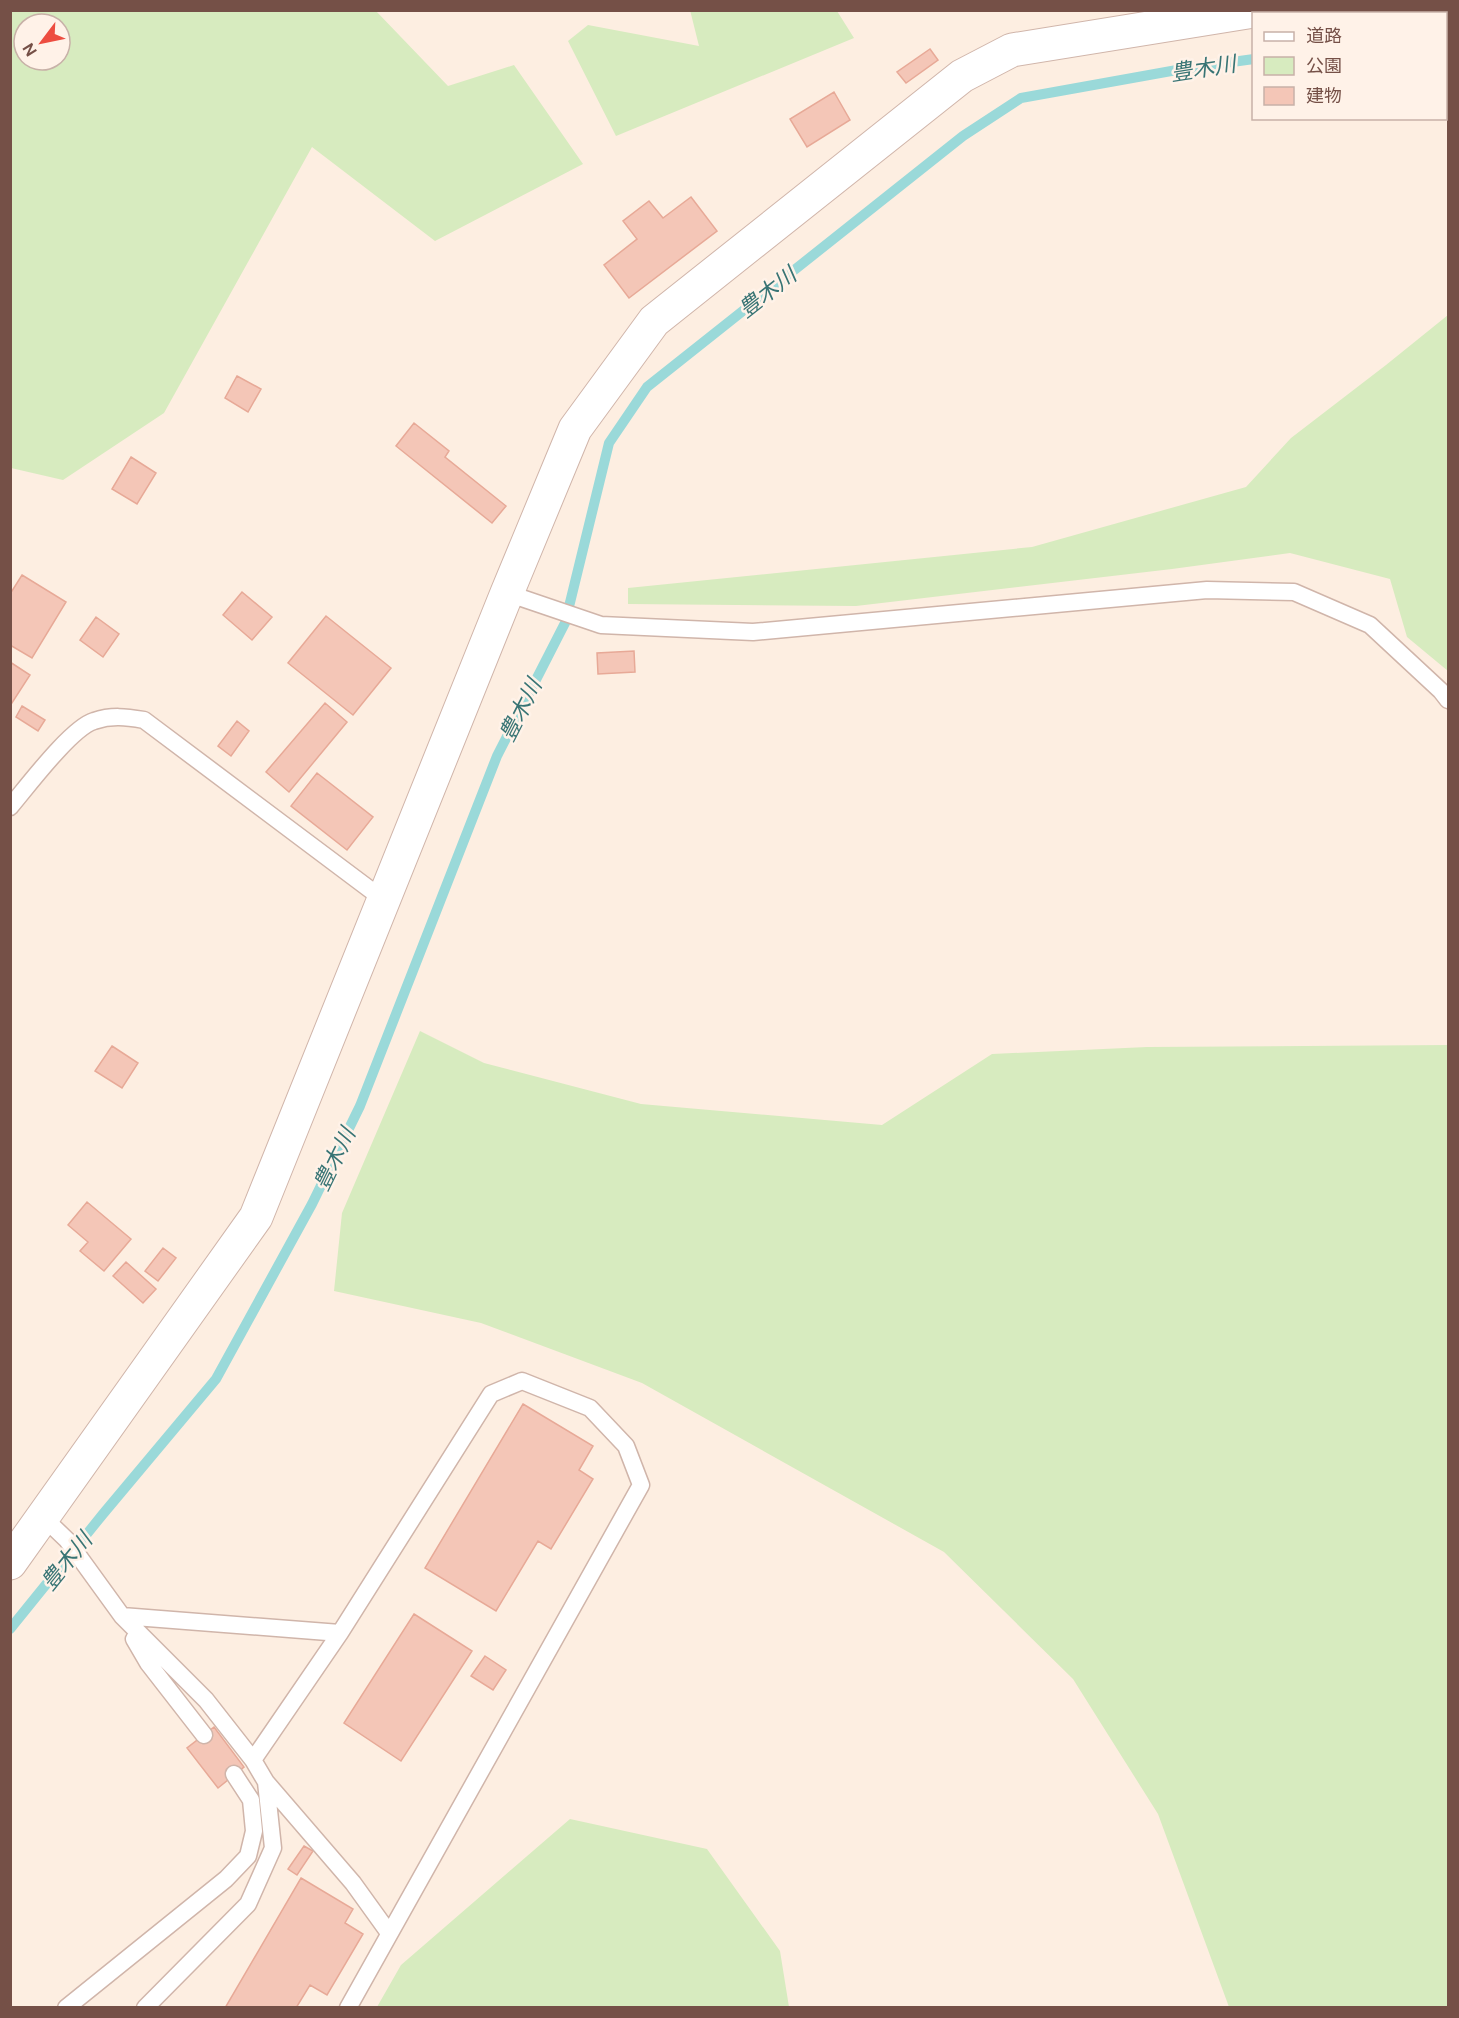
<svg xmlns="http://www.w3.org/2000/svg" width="1459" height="2018" font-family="'DM Sans','Noto Sans JP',sans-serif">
  <rect width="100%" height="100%" fill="#fdeee1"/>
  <path fill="#d7ebbf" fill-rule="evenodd" d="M11,10L376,11L448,86L514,65L583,164L435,241L312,147L164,413L63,480L11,468ZM24,24H60V60H24Z
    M690,10L837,11L854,38L616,136L568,41L588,25L699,46Z
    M1448,315V671L1407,637L1390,579L1290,553L1172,569L856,606L628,604V588L1032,547L1246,487L1291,438L1386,365Z
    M420,1031L484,1063L641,1104L882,1125L992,1054L1147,1047L1448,1045V2007H1229L1158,1814L1073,1679L944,1552L642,1383L481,1323L334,1291L342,1213Z
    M570,1819L707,1849L780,1951L789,2007H377L401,1965Z"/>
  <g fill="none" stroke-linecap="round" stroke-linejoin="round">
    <path stroke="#9ad9d9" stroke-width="10" d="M1446,31L1448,30
      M10,1629L103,1514L216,1379L312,1204L360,1106L497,756L565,623L609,443L647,387L963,136L1021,98L1188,68L1254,59"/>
  </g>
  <path fill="#f4c6b7" stroke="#e7a997" stroke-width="1.5" d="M930,49L938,60L906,83L897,72Z
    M834,92L850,120L807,147L790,119Z
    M691,197L717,231L629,298L604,265L637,239L623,221L649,201L663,218Z
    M237,376L261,389L248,412L225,398Z
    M414,423L449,451L445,457L506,506L492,523L396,446Z
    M131,457L156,473L137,504L112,489Z
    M22,575L66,602L32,658L10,645V594Z
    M242,592L272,617L252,640L223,615Z
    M326,616L391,668L353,715L288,663Z
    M96,617L119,634L103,657L80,640Z
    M634,651L635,672L598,674L597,653Z
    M10,662L30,675L10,706Z
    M325,703L347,722L289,792L266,772Z
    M22,706L45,720L38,731L16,717Z
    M237,721L249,731L231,756L218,746Z
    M317,773L373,817L347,850L291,806Z
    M112,1046L138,1063L122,1088L95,1071Z
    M87,1202L131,1239L104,1271L80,1251L88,1242L68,1225Z
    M163,1248L176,1258L158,1281L145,1271Z
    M126,1262L156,1289L143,1303L113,1276Z
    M523,1404L593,1446L579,1470L593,1479L551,1549L538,1541L496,1611L425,1568Z
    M414,1614L472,1651L401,1761L344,1723Z
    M485,1656L506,1670L493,1690L471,1676Z
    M214,1727L244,1767L218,1788L187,1748Z
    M304,1846L313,1851L297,1875L288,1869Z
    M301,1878L353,1909L345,1923L363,1934L327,1995L310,1985L296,2008H225Z"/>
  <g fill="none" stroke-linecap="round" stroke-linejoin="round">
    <defs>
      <path id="service" d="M507,593L601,625L753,632L1207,590L1294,592L1370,625L1441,691L1448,700
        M10,807C27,787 71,728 94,721C112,715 126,717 144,720L384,900
        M44,1518L67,1540L122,1616L206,1700L253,1760L266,1782L273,1848L248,1904L145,2008
        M122,1616L340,1633
        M134,1639L148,1663L204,1735
        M253,1760L340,1633L491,1394L522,1381L590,1408L626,1446L641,1485L348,2008
        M266,1782L353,1883L389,1933
        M66,2008L226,1879L248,1856L254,1831L251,1800L234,1774"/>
      <path id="minor" d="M10,1563L256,1217L507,593L575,429L654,321L962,76L1012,50L1260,10"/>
    </defs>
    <use href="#service" stroke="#d0b5aa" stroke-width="19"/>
    <use href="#minor" stroke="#d0b5aa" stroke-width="35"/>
    <use href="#service" stroke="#fff" stroke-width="16"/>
    <use href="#minor" stroke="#fff" stroke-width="33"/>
  </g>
  <g text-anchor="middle" stroke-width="5" stroke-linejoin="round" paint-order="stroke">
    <g font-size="22" font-style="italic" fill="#387474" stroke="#fff2e8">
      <text transform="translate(1203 68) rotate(-9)" y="8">豊木川</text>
      <text transform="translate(767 292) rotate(-38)" y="8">豊木川</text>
      <text transform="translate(520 710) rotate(-63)" y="8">豊木川</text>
      <text transform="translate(334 1159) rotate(-64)" y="8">豊木川</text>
      <text transform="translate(66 1561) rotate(-51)" y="8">豊木川</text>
    </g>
  </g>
  <rect width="1459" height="2018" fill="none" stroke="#755047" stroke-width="24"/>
  <rect x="1252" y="12" width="195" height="108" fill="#fff2e8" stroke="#c8b1a8" stroke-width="1.5"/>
  <rect x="1264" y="32" width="30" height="9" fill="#ffffff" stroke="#c8b1a8" stroke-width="1.5"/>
  <text x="1306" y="42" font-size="18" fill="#755047">道路</text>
  <rect x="1264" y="57" width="30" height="18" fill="#d7ebbf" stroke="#c8b1a8" stroke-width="1.5"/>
  <text x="1306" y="72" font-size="18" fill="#755047">公園</text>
  <rect x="1264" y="87" width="30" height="18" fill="#f4c6b7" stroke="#c8b1a8" stroke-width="1.5"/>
  <text x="1306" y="102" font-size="18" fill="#755047">建物</text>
  <g transform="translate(42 42) rotate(238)"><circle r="28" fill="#fff2e8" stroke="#c8b1a8" stroke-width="1.5"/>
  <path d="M0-4.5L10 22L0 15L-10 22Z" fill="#ed4d40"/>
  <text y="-9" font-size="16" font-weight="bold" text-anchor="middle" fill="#755047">N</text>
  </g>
</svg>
